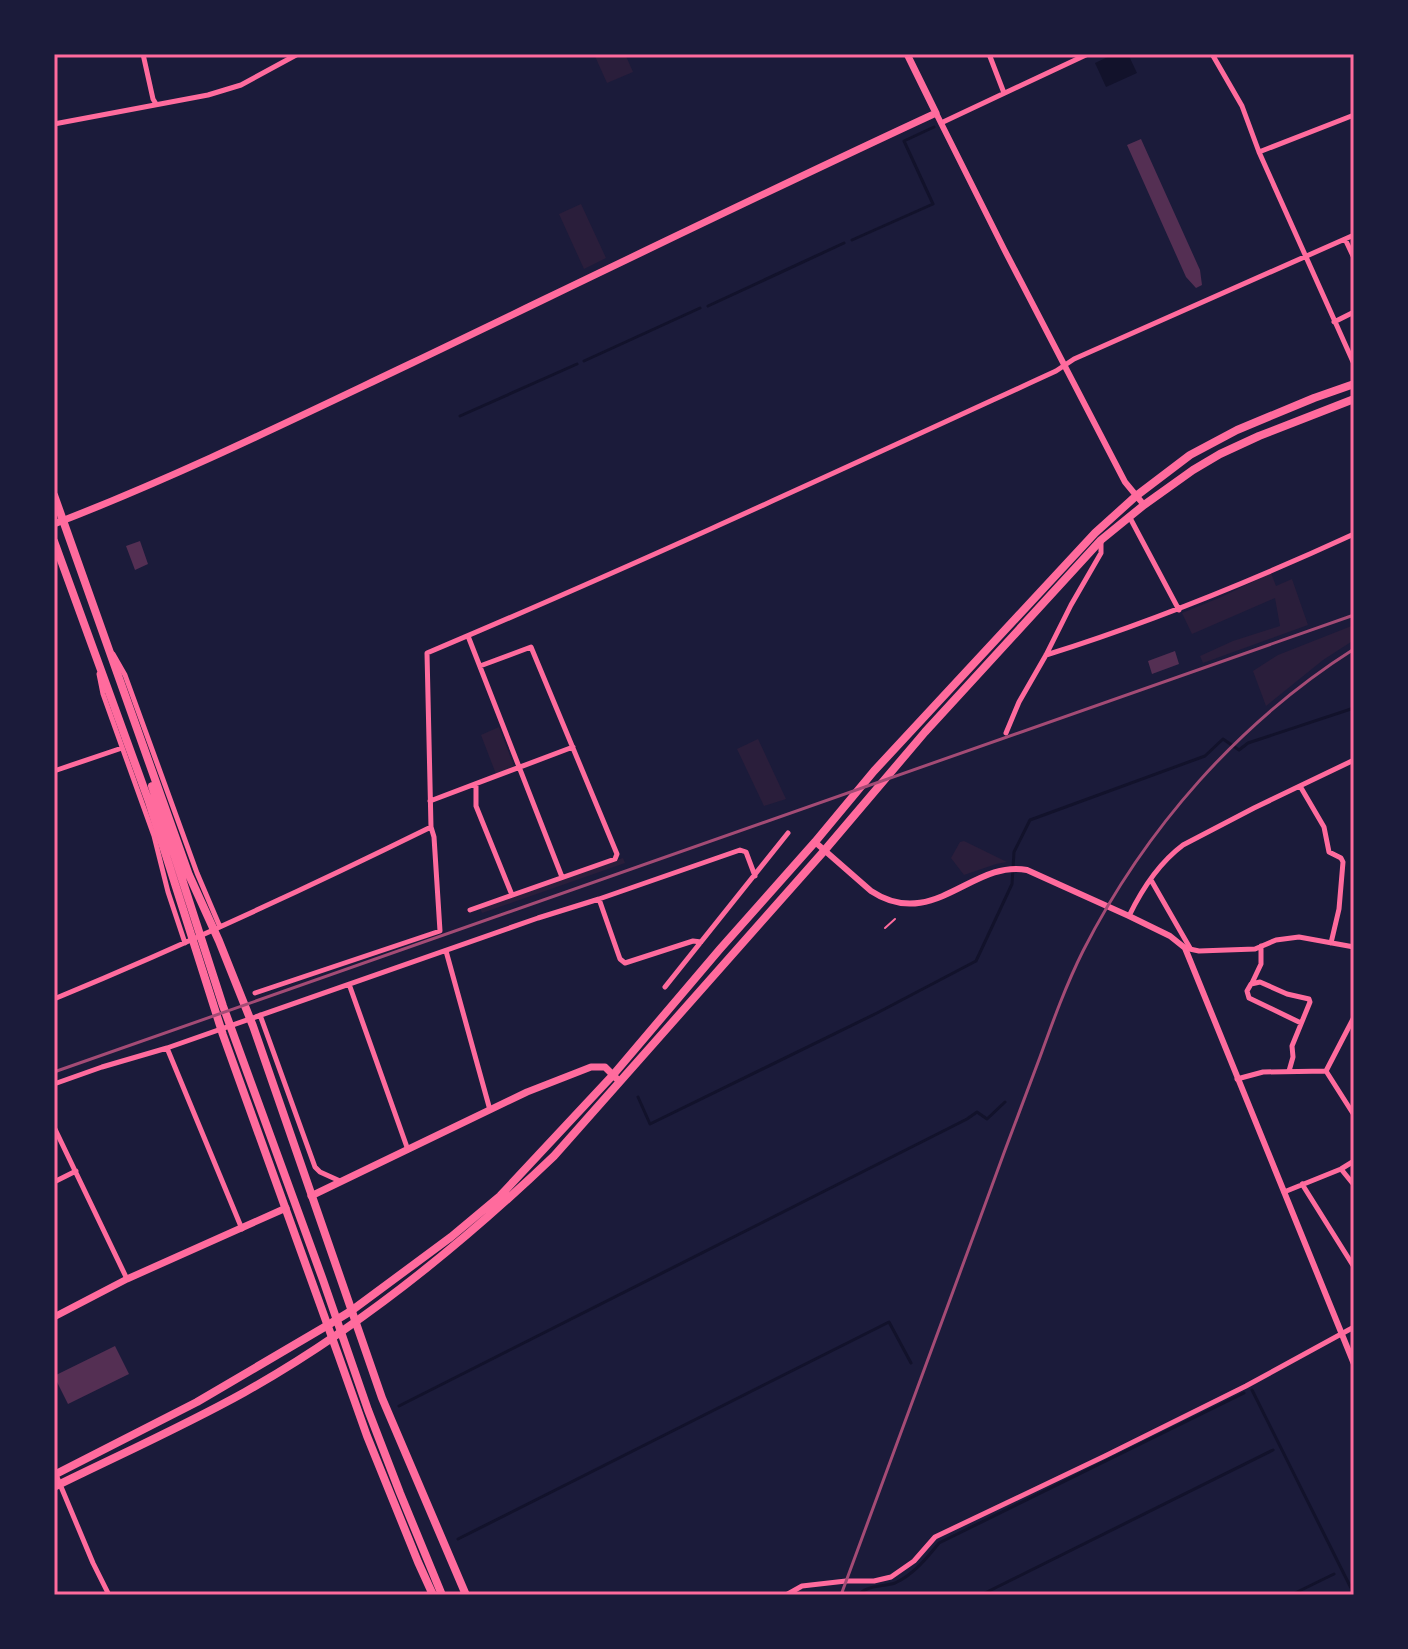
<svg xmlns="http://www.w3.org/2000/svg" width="1408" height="1649" font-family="'Archivo Narrow',sans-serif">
  <rect width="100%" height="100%" fill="#1b1b3a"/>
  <path fill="#2a1e3b" d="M594,54H625L633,72L607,83Z
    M581,204L606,258L584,269L559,214Z
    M1271,573L1276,586L1292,579L1308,625L1203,663L1200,656L1233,641L1280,626L1275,598L1192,634L1182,613L1219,598Z
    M1354,625V640L1323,660L1266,706L1253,671L1278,655Z
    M499,727L514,766L496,774L481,735Z
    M758,739L786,799L764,806L737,749Z
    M964,841L1007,862L996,864L964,875L951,858L960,842Z
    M623,858L625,863L482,913L480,908Z"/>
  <path fill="#12122b" d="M1114,54H1128L1137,73L1106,87L1095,63Z"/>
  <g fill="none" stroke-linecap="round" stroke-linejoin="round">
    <path stroke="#12122b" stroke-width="3" d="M852,240L933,204L904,141L934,127
      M708,306L844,243
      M584,361L700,308
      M460,416L577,364
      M638,1097L650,1124L877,1013L976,961L1012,884L1014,852L1030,820L1205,756L1223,739L1239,750L1248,743L1354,708
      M1252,1390L1354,1594
      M399,1406L967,1119L977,1112L987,1119L1005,1102
      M458,1539L889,1322L911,1363
      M858,1595C867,1585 882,1587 895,1583C913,1575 927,1558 939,1543L1244,1393
      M981,1595L1273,1450
      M1291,1595L1334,1574"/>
  </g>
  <path fill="#542f53" d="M1141,139L1200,270L1202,285L1196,288L1186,277L1127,145Z
    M140,541L148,564L135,570L126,546Z
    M1175,651L1179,664L1152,674L1148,661Z
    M115,1346L129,1374L68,1404L54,1376Z"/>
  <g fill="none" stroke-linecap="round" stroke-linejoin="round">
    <path stroke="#ff6b9d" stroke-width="2" d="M885,928L895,919"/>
    <path stroke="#ff6b9d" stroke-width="5" d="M143,54L153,99L156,104
      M989,54L1004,93
      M1212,54L1242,106L1259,152L1354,364
      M941,123L1088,54
      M54,124L208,95L241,85L298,54
      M1259,152L1354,115
      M1345,239L1354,258
      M1334,322L1354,312
      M1129,516L1179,610
      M468,636L562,877
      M113,654L125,675L197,873L220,927
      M1046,655C1152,622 1254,580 1354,534
      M99,674L103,694L154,836L168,892L185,943
      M1006,733L1019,702L1046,655L1071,605L1101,553V541
      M54,771L122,748
      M476,784V806L512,895
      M1300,786L1324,827L1329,852L1341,858L1343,862L1339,909L1331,943
      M430,801L573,747
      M1151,880L1190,948
      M599,899L620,959L625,963L693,941L701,942
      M470,910L615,859L617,854L531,647L480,666
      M1129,916C1142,889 1159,863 1183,845L1254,808L1354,760
      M1185,948L1199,951L1255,949L1276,940L1299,937L1354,947
      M446,951L490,1110
      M1252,983L1261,964V946
      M349,984L408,1150
      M665,987L788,833
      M255,993L440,931L434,837L431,827L427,653C638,564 847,467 1056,371L1074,359L1354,235
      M54,999C182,946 307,888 431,827
      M260,1015L315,1167L320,1172L340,1181
      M1289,1071L1293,1057L1292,1046L1310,1002L1309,999L1287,994L1260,982L1251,984L1247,991L1249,998L1301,1023
      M1326,1071L1354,1017
      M1326,1071L1354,1115
      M1237,1079L1263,1072L1326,1071
      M54,1084L102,1067L167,1048
      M54,1127L127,1279
      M1341,1169L1354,1185
      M54,1182L76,1171
      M1302,1184L1354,1267
      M1284,1192L1341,1169L1354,1161
      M242,1229L167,1048L538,918L599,899L740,850L746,852L755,876
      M54,1470L93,1563L109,1595
      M786,1595L802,1586L846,1581H874L891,1577L914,1561L935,1537L1105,1456L1246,1386L1354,1327"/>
    <path stroke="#ff6b9d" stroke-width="6" d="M936,113L1004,249L1125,482L1144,505
      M815,842L871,891C933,932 973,859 1027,870L1129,916L1170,936L1185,948L1354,1364"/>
    <path stroke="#ff6b9d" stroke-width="7" d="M54,524C176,477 294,419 412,363C587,279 761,194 936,113L907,54
      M311,1196L527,1092L591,1067H605L616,1078
      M54,1317L127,1279L286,1208"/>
    <path stroke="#ff6b9d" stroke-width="8" d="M54,495L189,875L219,941L253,1026L382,1398L466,1595
      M54,541L149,802L223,1035L339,1357L367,1436L418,1562L433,1595
      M152,786L223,1006L323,1280L368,1410L400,1493L442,1595"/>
    <path stroke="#ff6b9d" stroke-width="8" d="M54,1475L197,1402L328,1325L351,1311L451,1237L500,1196L613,1075L720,949L815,842L874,771L1095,533L1136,496L1190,455L1237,430L1314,398L1354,384
      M54,1487C117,1456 184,1426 245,1392C359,1328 460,1246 554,1156L824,851L925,732L1101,540L1144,505L1193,470L1220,454L1259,436L1354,399"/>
    <path stroke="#a44b75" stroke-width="3" d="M54,1072L1354,615
      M841,1595C887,1470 933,1346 979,1221C999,1166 1019,1112 1040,1057C1053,1021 1066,985 1083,951C1145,829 1239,722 1354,649"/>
  </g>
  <rect width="1408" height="1649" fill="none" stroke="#1b1b3a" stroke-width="112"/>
  <rect x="56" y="56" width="1296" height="1537" fill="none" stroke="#ff6b9d" stroke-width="3"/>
</svg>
